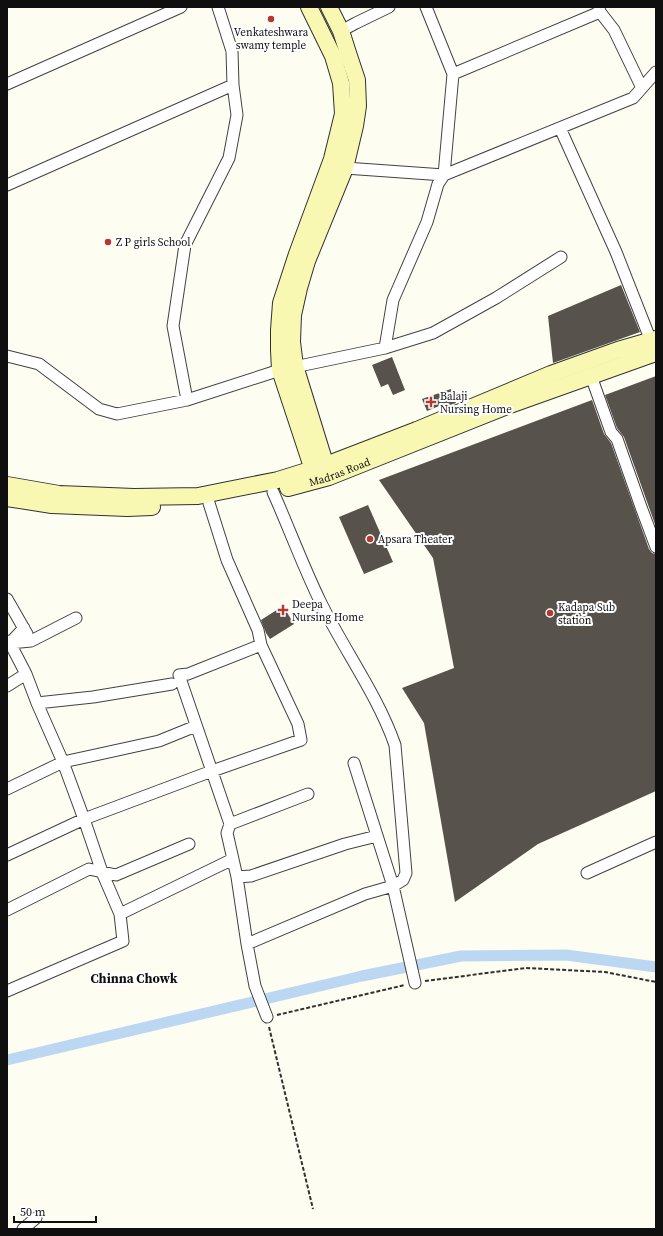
<svg xmlns="http://www.w3.org/2000/svg" width="663" height="1236" font-family="'Source Serif 4',serif">
  <rect width="100%" height="100%" fill="#fefdf2"/>
  <g fill="none" stroke-linecap="round" stroke-linejoin="round">
    <path stroke="#bbd7f2" stroke-width="11" d="M7,1060L362,976L461,956L566,955L656,967"/>
  </g>
  <path fill="#57524c" d="M621,285L640,332L553,363L548,316Z
    M392,357L405,390L393,395L388,384L381,387L372,365Z
    M656,376V527L624,437L617,428L605,395Z
    M451,389L456,403L444,407V404L427,411L422,399Z
    M592,400L604,434L611,443L649,549L652,553L656,554V791L538,844L455,902L424,723L402,688L454,668L433,558L379,480Z
    M368,505L393,562L364,574L339,517Z
    M283,606L294,624L270,639L266,633L261,620Z"/>
  <g fill="none" stroke-linecap="round" stroke-linejoin="round">
    <defs>
      <path id="minor" d="M218,7L232,51L233,85L237,115L229,158L185,245L173,326L187,400L280,370L385,348L393,300L427,222L438,184L444,175L633,98L656,72
        M599,7L600,12L614,30L642,88
        M341,31L356,23L389,7
        M453,74L600,12
        M7,84L181,7
        M560,128L616,252L651,341
        M345,168L444,175L453,74L426,7
        M7,185L233,85
        M385,348L433,333L496,298L561,257
        M7,356L39,364L99,409L117,414L187,400
        M591,376L611,432L617,439L641,507L656,547
        M7,599L27,634
        M24,628L10,643L31,641L76,618
        M7,641L10,643L26,674L37,703L93,697L172,684
        M7,686L26,674
        M37,703L63,762L84,819L102,872L120,914
        M354,763L393,886L415,983
        M7,789L63,762L159,741L196,726
        M230,824L179,675L188,674L261,645
        M7,855L84,819L212,771L301,740L298,724L261,645L258,630L227,560L209,503
        M587,873L656,842
        M237,877L251,876L345,844L377,836
        M7,910L89,869L116,875L189,844
        M247,944L365,894L393,886L403,880L406,873L395,745C377,694 344,650 320,601C303,566 289,528 273,492
        M7,991L123,941L120,914L233,859
        M267,1017L255,986L247,944L237,877L227,833L230,824L308,794
        M23,1229L36,1218"/>
      <g id="secondary">
        <path d="M309,7L333,56L341,83L343,114L332,159L297,254L281,303L279,330V350L280,370L316,479"/>
        <path d="M329,476L295,366L292,342L293,315L299,288L307,261L345,168L355,126L358,106L357,80L349,56L341,31L329,7"/>
        <path d="M7,485L59,494L134,497L198,496L278,480L326,465L417,430L551,374L618,350L656,339"/>
        <path id="s1" d="M288,488L329,477L507,406L650,355L656,353"/>
        <path d="M7,498L52,505L127,508L152,507"/>
      </g>
    </defs>
    <use href="#minor" stroke="#424242" stroke-width="13"/>
    <use href="#secondary" stroke="#313131" stroke-width="18"/>
    <path stroke="#313131" stroke-width="2" stroke-dasharray="4 2" stroke-linecap="butt" d="M425,981L526,968L605,972L656,982
      M277,1015L405,985
      M269,1027L313,1209"/>
    <use href="#minor" stroke="#fff" stroke-width="11"/>
    <use href="#secondary" stroke="#f9f8b3" stroke-width="16"/>
  </g>
  <g fill="#b53831" stroke="#fff" stroke-width="1.5">
    <circle cx="271" cy="19" r="4"/>
    <circle cx="108" cy="242" r="4"/>
    <path d="M429 396h4v4h4v4h-4v4h-4v-4h-4v-4h4z"/>
    <circle cx="370" cy="539" r="4"/>
    <path d="M281 604h4v4h4v4h-4v4h-4v-4h-4v-4h4z"/>
    <circle cx="550" cy="613" r="4"/>
  </g>
  <g text-anchor="middle" stroke-width="4" stroke-linejoin="round" paint-order="stroke">
    <g font-size="11" fill="#0f0f0f" stroke="#fff" text-anchor="start">
      <text x="271" y="36" text-anchor="middle">Venkateshwara<tspan x="271" dy="13">swamy temple</tspan></text>
      <text x="116" y="246">Z P girls School</text>
      <text x="440" y="400">Balaji<tspan x="440" dy="13">Nursing Home</tspan></text>
      <text x="378" y="543">Apsara Theater</text>
      <text x="292" y="608">Deepa<tspan x="292" dy="13">Nursing Home</tspan></text>
      <text x="558" y="611">Kadapa Sub<tspan x="558" dy="13">station</tspan></text>
    </g>
    <g font-size="11" fill="#0f0f0f" stroke="#fff">
      <text dy="4" stroke="none"><textPath href="#s1" startOffset="54">Madras Road</textPath></text>
    </g>
    <g font-size="13" font-weight="bold" fill="#0f0f0f" stroke="#fff">
      <text x="134" y="983">Chinna Chowk</text>
    </g>
  </g>
  <rect width="663" height="1236" fill="none" stroke="#0f0f0f" stroke-width="16"/>
  <path d="M14 1216v6h82v-6" fill="none" stroke="#0f0f0f" stroke-width="2"/>
  <text x="20" y="1216" font-size="12" fill="#0f0f0f" stroke="#ffffff" stroke-width="3" paint-order="stroke">50 m</text>
</svg>
